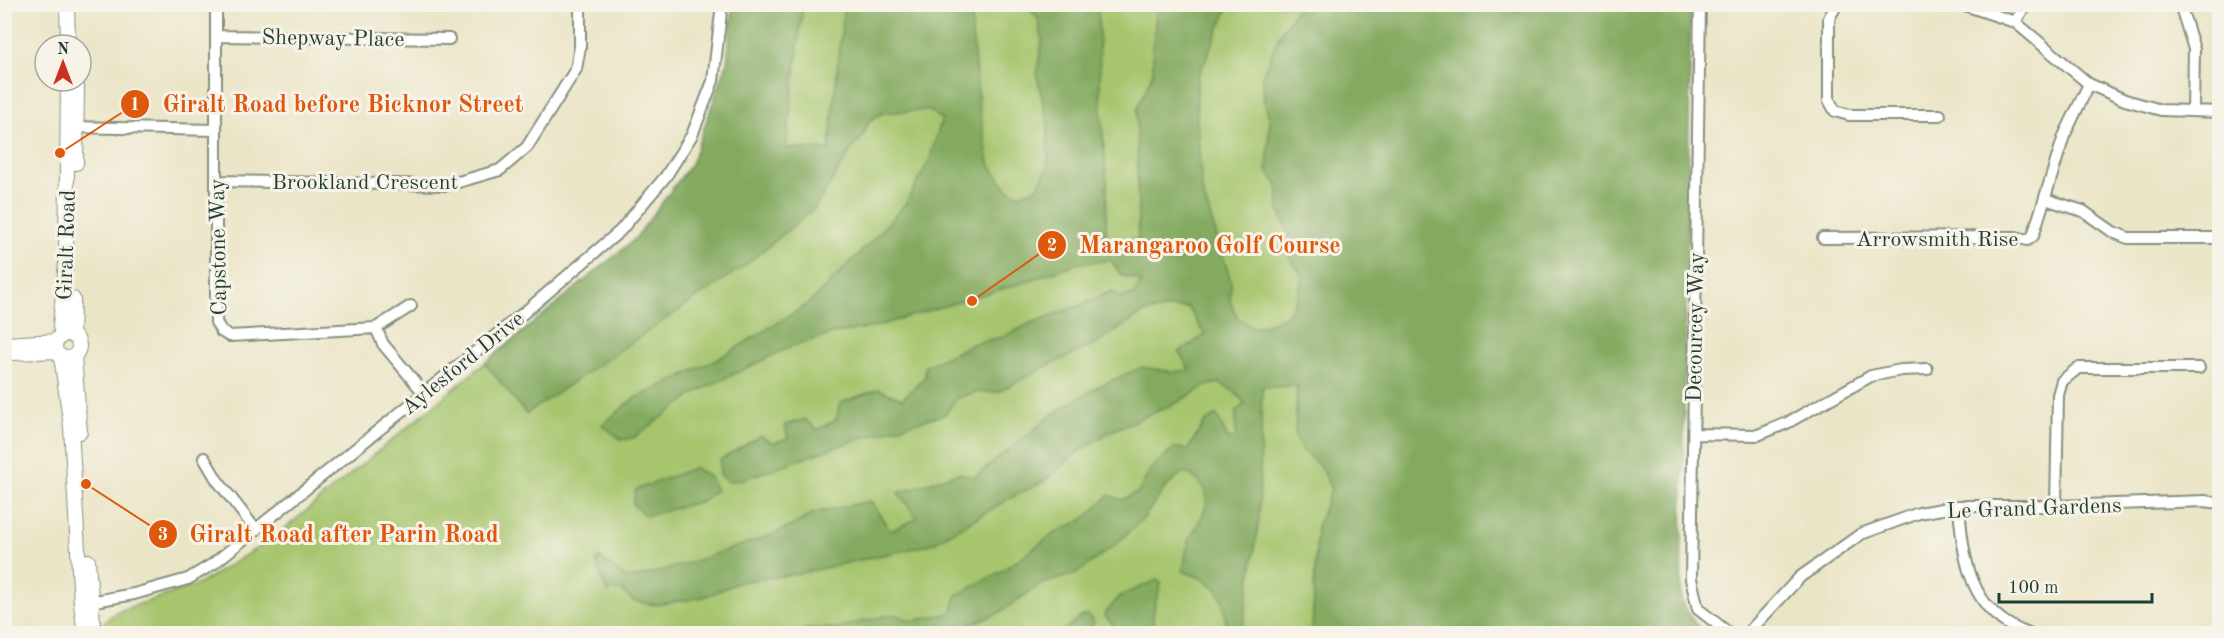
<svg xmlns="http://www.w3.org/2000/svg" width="2224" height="638" font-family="'Old Standard TT',serif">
  <rect width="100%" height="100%" fill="#f7f3e8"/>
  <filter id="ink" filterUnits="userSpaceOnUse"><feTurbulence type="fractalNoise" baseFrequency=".0167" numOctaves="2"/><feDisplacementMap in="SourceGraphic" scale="12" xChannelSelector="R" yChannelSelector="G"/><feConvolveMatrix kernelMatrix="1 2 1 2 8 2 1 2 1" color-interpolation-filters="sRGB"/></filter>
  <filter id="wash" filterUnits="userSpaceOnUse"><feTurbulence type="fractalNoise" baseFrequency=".008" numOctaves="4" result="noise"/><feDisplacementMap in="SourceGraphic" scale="24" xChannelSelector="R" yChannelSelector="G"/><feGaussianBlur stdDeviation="1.35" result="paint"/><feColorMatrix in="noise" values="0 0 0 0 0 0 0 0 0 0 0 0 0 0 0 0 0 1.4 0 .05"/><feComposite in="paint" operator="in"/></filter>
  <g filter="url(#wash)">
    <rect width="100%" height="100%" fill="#ebe5c8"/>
    <path fill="#a6c56d" stroke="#628150" stroke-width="1.5" d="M733,5H1402L1371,633L101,634L100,626L116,612L199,584L272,539L635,239L691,164L727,64Z"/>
    <path fill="#84aa60" stroke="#52744a" stroke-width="1.5" d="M733,5H803L786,148L829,150L844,5H972V35L979,107L989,163L1006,188L1019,195L1037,188L1048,166V125L1037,75L1042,39L1038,19L1027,5H1098L1101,110L1107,185L1106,239L1138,240L1137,110L1153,72V46L1157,5H1229L1197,79V124L1202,191L1231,281L1230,302L1238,318L1254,328C1292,317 1292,314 1303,277L1286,251L1289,234L1279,210L1278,185L1267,171L1270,120L1264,101L1263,75L1280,34L1299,5H1691L1681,601L1694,622L1705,633H1312L1317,527L1331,490L1323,469L1301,449L1295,435L1297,386L1262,387L1259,519L1242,633H1223L1226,630C1225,592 1219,584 1183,571C1185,561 1186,549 1190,539C1199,519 1218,500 1198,481C1192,475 1190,474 1182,473L1165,488L1143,519L1115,545L1077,573L1040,585L997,614L967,625L930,633H795L807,629L835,628L894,614L912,621L951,613L957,595L1002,571L1055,533L1084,519L1109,495L1122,500L1139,492L1151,468L1175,448L1188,449L1206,421L1217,415L1228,439L1236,437V411L1245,404L1235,392L1219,383L1205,386L1178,402L1109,432L1073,456L1043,482L1012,497L932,544L797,574L740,582L704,597L656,605L633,601L620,589L608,592C599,580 602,574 596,561L599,557L625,577H638L686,564L763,538L792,526L814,513L871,501L890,531L918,518L898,493L958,473L975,477L1054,413L1097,387L1142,367L1173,372L1190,370L1179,352L1205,335L1188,307L1169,308L1143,313L1099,342L1043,368L998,392H976L957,398L944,415C874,432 812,455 744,479L727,482L720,474V460L760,436L774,443L788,438L785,425L805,419L817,430L836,420L840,403L878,389L902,399L925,377V367L975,343L1003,337L1031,323L1081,305L1112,291L1120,298L1134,295L1141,281L1121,275L1111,260L1075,264L1022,283L917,314L874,327L836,333L792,346L697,392L633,438L622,440L602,425L632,400L718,359L807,305L872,241L906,203L929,161L942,119L928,110L882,113L869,121L862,138L851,150L814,209L744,266L526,414L485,363L635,239L691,164L727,64Z
      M694,468L709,476L716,490L702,501L646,516L633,505L635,490Z
      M1157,580L1161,583L1154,608L1152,633H1120L1104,615L1120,596Z
      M1089,615L1094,623L1087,633H1060L1082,616Z"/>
  </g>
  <g filter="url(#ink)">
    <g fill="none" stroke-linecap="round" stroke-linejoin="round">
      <defs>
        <path id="street" d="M216,4V322L221,331L229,336L376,328L411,306
          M1700,4L1691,579L1698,609L1730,634
          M1839,4L1836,6L1829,18V100L1835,111L1849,115H1940
          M1962,4L2015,22L2089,84L2125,100L2161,110L2220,112
          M2180,4L2194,49L2193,111
          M2015,22L2026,4
          M216,36L449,39
          M70,127L216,130
          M216,181L448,185L500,170L527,147L576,69L580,47V4
          M2045,199L2083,211L2113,232L2128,238H2216
          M1823,238L2016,237L2027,240L2033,236L2064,136L2089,84
          M376,328L383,344L423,392
          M1693,434L1758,435L1787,423L1871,376L1901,370L1927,369
          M204,458L217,480L256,530
          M1959,506C1963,560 1970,614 2029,634
          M2056,506L2058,395L2062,381L2078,368H2199
          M84,603L134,594L188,579L213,564L526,311L620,231L666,176L692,135L713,81L722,4
          M1747,634L1800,577L1861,534L1919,513L1959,506H2056L2205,501L2220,503"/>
        <path id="secondary" d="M67,4L68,45
          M76,163L77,86
          M55 346a12 12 0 1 1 24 0a12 12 0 1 1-24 0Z
          M62,336L60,326L66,262L68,81
          M72,336L73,299
          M4,344L57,341
          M14,353L56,351
          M61,356L71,427L81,604L85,634
          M74,356L80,432
          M88,561L94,634"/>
      </defs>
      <use href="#street" stroke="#85917e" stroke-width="14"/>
      <use href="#secondary" stroke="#85917e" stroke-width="16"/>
      <use href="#street" stroke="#fff" stroke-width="10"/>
      <use href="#secondary" stroke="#fff" stroke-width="14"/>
    </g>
  </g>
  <g text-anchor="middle" stroke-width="6" stroke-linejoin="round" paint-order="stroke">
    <g font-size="22" fill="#1f3d34" stroke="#f7f3e8">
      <text transform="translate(333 37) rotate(1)" y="8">Shepway Place</text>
      <text x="365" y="189">Brookland Crescent</text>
      <text x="1937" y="246">Arrowsmith Rise</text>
      <text transform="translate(65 245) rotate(-88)" y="8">Giralt Road</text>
      <text transform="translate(217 247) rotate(-91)" y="8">Capstone Way</text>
      <text transform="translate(1694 327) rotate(-89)" y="8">Decourcey Way</text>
      <text transform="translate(462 362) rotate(-39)" y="8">Aylesford Drive</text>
      <text transform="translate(2034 507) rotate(-2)" y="8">Le Grand Gardens</text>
    </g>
  </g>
  <path fill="none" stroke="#de580e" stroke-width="2" d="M60 153L135 104M972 301L1052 245M86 484L163 534"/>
  <g fill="#de580e" stroke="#f7f3e8" stroke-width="2">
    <circle cx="60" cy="153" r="6"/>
    <circle cx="972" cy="301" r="6"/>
    <circle cx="86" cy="484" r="6"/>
    <circle cx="135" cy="104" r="15"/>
    <circle cx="1052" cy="245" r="15"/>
    <circle cx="163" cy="534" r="15"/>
  </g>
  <g font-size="18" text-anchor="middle" font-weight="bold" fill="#fff">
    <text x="135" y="110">1</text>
    <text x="1052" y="251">2</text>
    <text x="163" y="540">3</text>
  </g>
  <g font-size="24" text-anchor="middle" font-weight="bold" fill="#de580e" stroke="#f7f3e8" stroke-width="6" stroke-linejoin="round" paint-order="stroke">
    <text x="343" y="112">Giralt Road before Bicknor Street</text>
    <text x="1210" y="253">Marangaroo Golf Course</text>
    <text x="344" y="542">Giralt Road after Parin Road</text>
  </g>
  <rect width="2224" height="638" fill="none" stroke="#f7f3e8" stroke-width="24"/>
  <g transform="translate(63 63)"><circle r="28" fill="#f7f3e8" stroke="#a1aaa0" stroke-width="1.5"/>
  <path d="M0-4.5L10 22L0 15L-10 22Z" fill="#c8321e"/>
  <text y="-9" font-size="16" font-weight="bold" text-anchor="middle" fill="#1f3d34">N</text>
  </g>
  <path d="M1999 593v9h153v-9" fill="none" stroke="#1f3d34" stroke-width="3"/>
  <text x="2008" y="593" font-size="18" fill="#1f3d34" stroke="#f7f3e8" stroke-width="4.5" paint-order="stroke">100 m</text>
</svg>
